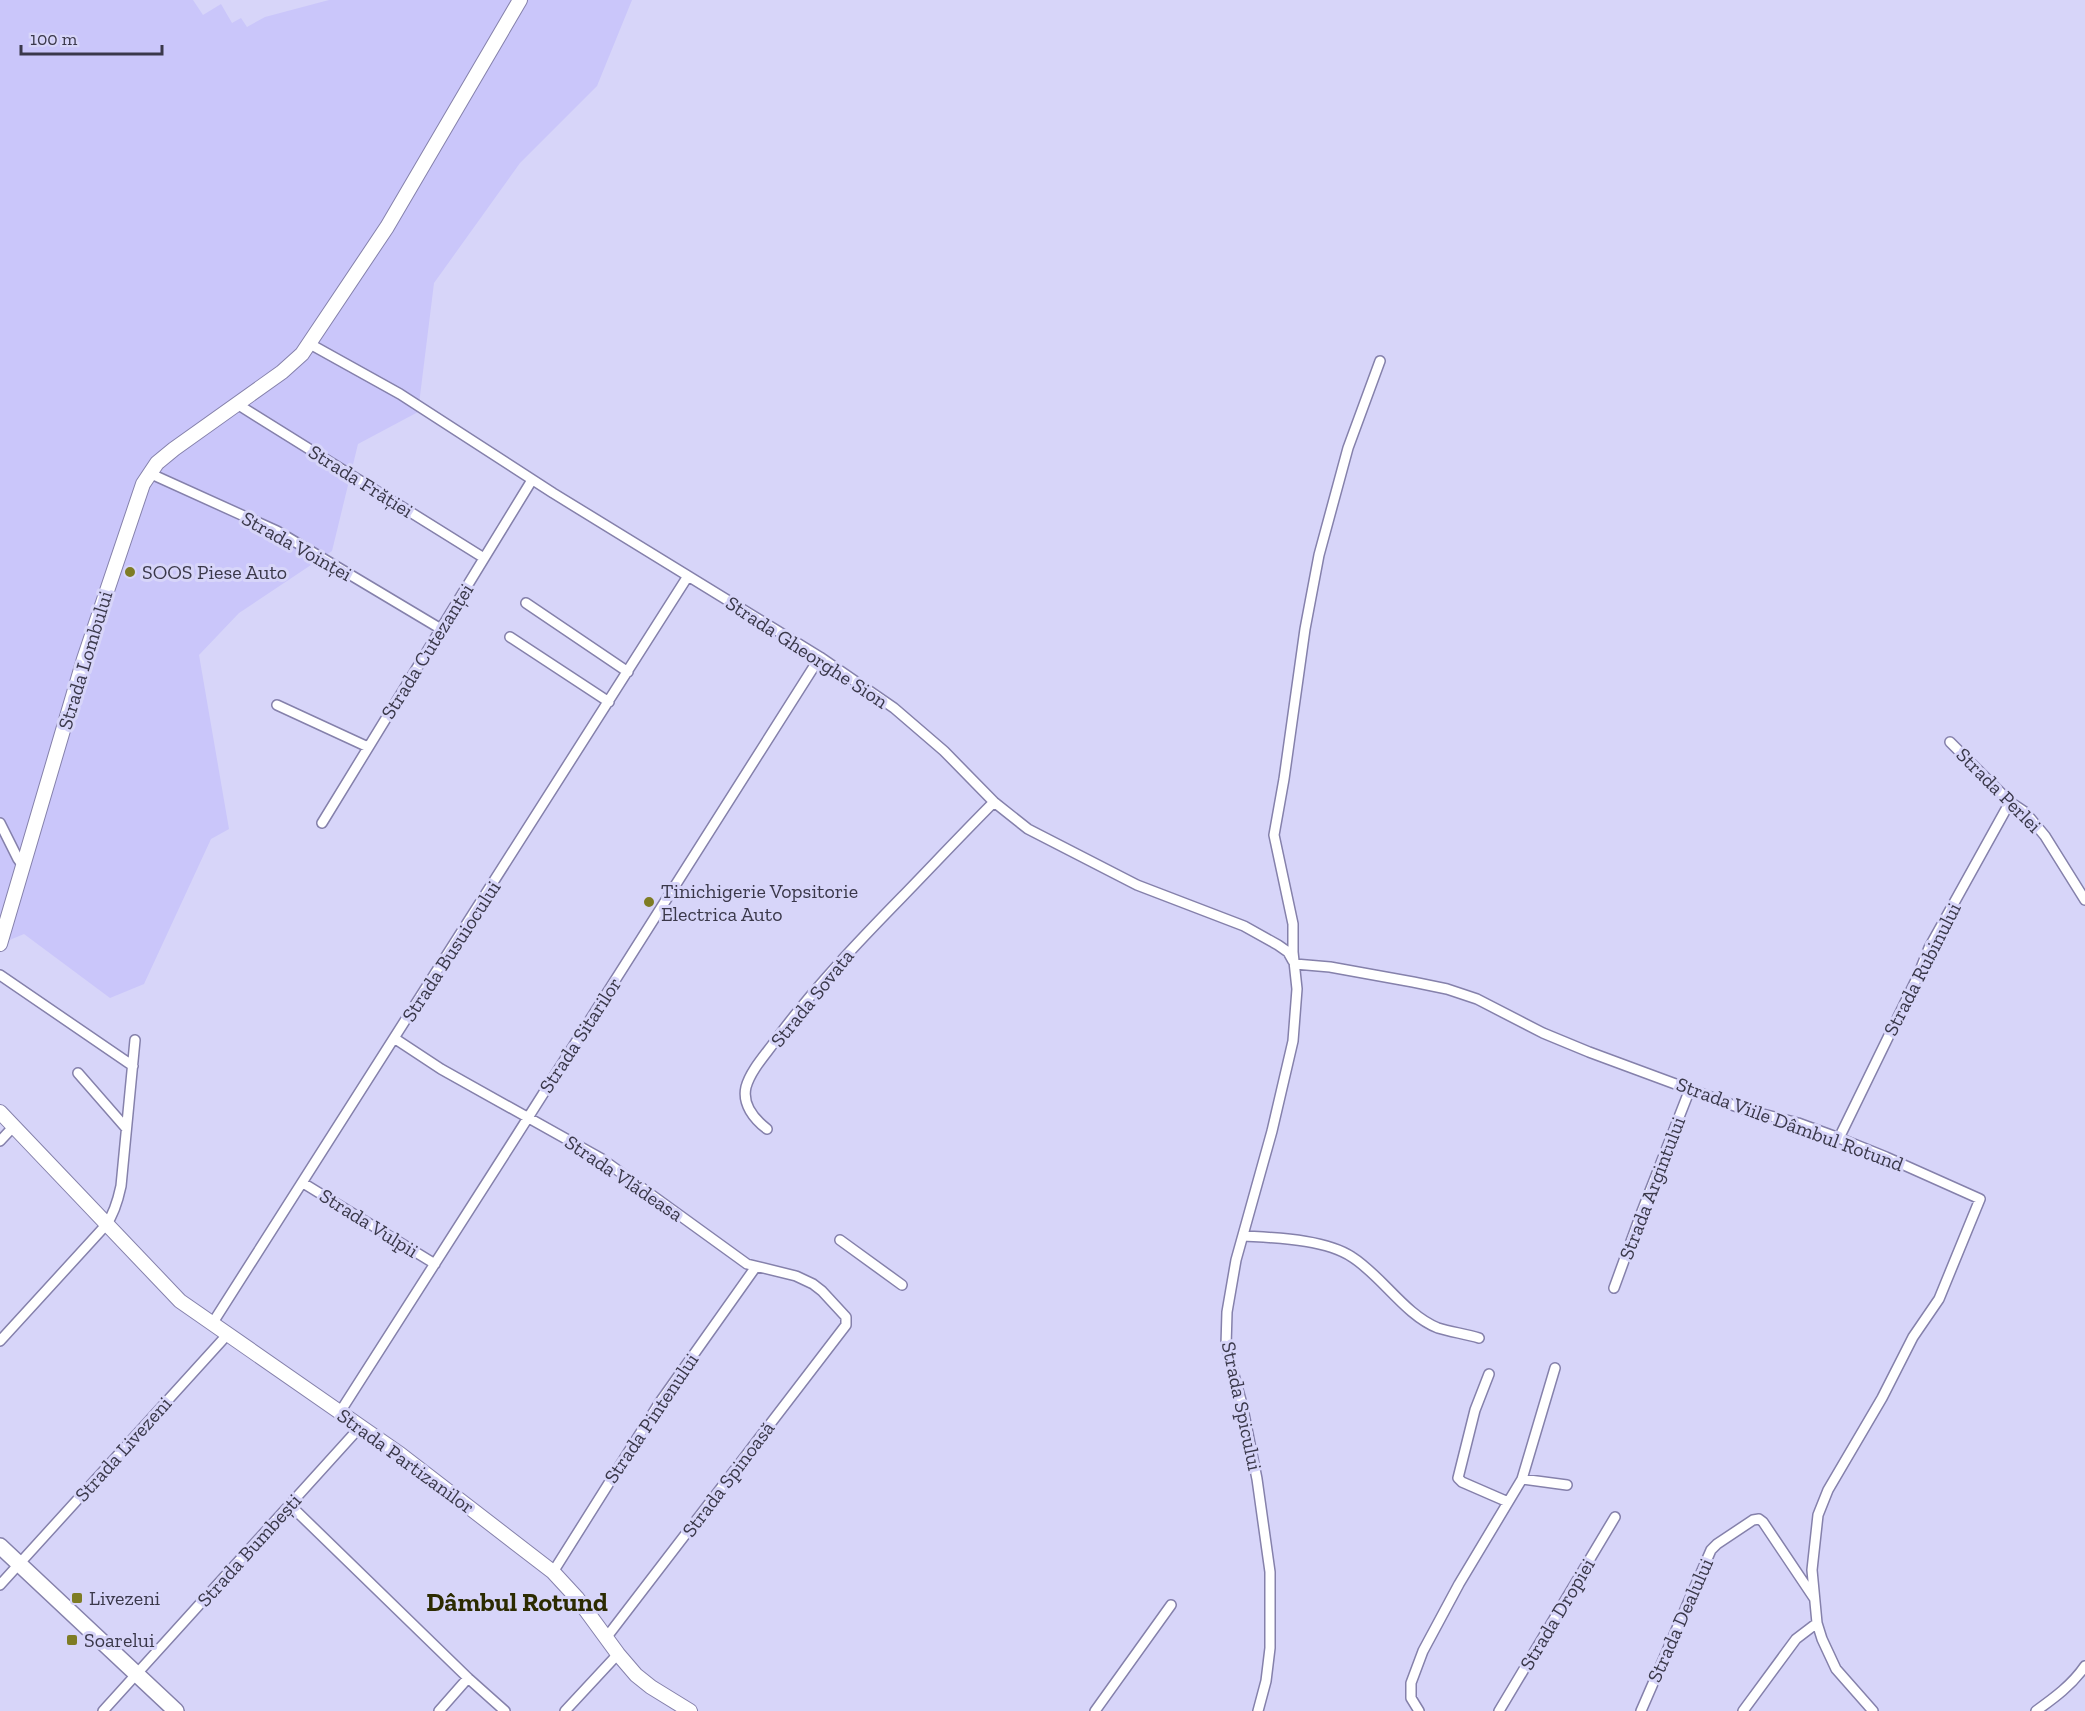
<svg xmlns="http://www.w3.org/2000/svg" width="2085" height="1711" font-family="'Zilla Slab',serif">
  <rect width="100%" height="100%" fill="#d7d5f9"/>
  <path fill="#cac6fa" d="M0,0H193L203,15L221,4L232,23L241,18L247,27L265,17L329,0H632L597,86L520,163L434,283L418,412L358,444L332,551L239,613L199,655L229,829L211,839L144,984L110,998L24,934L0,944Z"/>
  <g fill="none" stroke-linecap="round" stroke-linejoin="round">
    <defs>
      <path id="street" d="M310,344L400,394L553,493L820,657L894,708L944,751L994,802L1028,829L1137,885L1244,926L1278,945L1288,952L1293,961
        M237,404L484,558
        M149,473L277,531L441,629
        M526,603L628,672
        M510,637L609,702
        M277,705L368,747
        M1950,742L2010,802L2025,812L2045,836L2085,900
        M0,823L18,859L23,866
        M322,823L532,480
        M1295,964L1330,967L1413,982L1447,989L1477,999L1543,1033L1589,1052L1743,1109L1798,1123L1839,1138L1886,1157L1980,1199L1939,1299L1913,1337L1882,1398L1828,1490L1818,1515L1812,1570L1817,1623L1822,1639L1836,1669L1873,1711
        M0,975L133,1066
        M394,1038L441,1069L602,1159L747,1264L796,1276L813,1284L822,1291L846,1317V1325L606,1638
        M78,1073L126,1128
        M767,1129C754,1119 742,1104 746,1087C751,1069 768,1052 778,1037C816,986 858,942 902,897C933,865 963,833 994,802
        M1839,1138L1917,978L1929,948L2010,802
        M0,1141L14,1126
        M303,1183L435,1264
        M1244,1236C1276,1238 1325,1239 1352,1257C1382,1276 1405,1315 1438,1328C1451,1332 1466,1334 1479,1338
        M840,1240L902,1285
        M1614,1288L1641,1214L1690,1089
        M212,1324C371,1075 530,826 688,576
        M0,1341L106,1225C114,1214 118,1200 121,1186L135,1040
        M1489,1374L1475,1410L1458,1478L1462,1482L1508,1502
        M340,1412C501,1161 661,909 820,657
        M1522,1479L1567,1485
        M290,1505L468,1678L505,1711
        M553,1572L660,1402L755,1268
        M0,1585L227,1335
        M103,1711L361,1426
        M439,1711L468,1678
        M565,1711L618,1654
        M1095,1711L1171,1605
        M1258,1711L1266,1681L1270,1648V1572L1257,1479L1242,1404L1226,1346L1227,1312L1236,1260L1272,1131L1293,1041L1297,989L1293,952V924L1274,835L1284,779L1305,629L1319,555L1348,448L1380,361
        M1419,1711L1411,1698V1683L1423,1651L1459,1584L1522,1479L1555,1368
        M1499,1711L1615,1517
        M1641,1711L1711,1550L1717,1544L1753,1520L1759,1519L1763,1522L1814,1598
        M1743,1711L1796,1639L1817,1623
        M2036,1711C2054,1698 2072,1685 2085,1666"/>
      <path id="secondary" d="M0,944L84,659L143,484L157,463L174,449L282,372L302,354L387,227L520,0
        M0,1112L180,1301L400,1454L553,1572L577,1598L618,1654L636,1675L651,1687L690,1711"/>
      <path id="primary" d="M0,1546L176,1711"/>
    </defs>
    <use href="#street" stroke="#8581ab" stroke-width="12"/>
    <use href="#secondary" stroke="#8581ab" stroke-width="16"/>
    <use href="#primary" stroke="#8581ab" stroke-width="18"/>
    <use href="#street" stroke="#fff" stroke-width="9"/>
    <use href="#secondary" stroke="#fff" stroke-width="14"/>
    <use href="#primary" stroke="#fff" stroke-width="15"/>
  </g>
  <g fill="#7e7c24" stroke="#d7d5f9" stroke-width="2">
    <circle cx="130" cy="572" r="6"/>
    <circle cx="649" cy="902" r="6"/>
    <rect x="71" y="1592" width="12" height="12" rx="3"/>
    <rect x="66" y="1634" width="12" height="12" rx="3"/>
  </g>
  <g text-anchor="middle" stroke-width="6" stroke-linejoin="round" paint-order="stroke">
    <g font-size="20" fill="#3a384a" stroke="#d7d5f9">
      <text transform="translate(361 481) rotate(32)" y="7">Strada Frăției</text>
      <text transform="translate(297 546) rotate(29)" y="7">Strada Voinței</text>
      <text transform="translate(427 651) rotate(-58)" y="7">Strada Cutezanței</text>
      <text transform="translate(807 652) rotate(33)" y="7">Strada Gheorghe Sion</text>
      <text transform="translate(85 660) rotate(-73)" y="7">Strada Lombului</text>
      <text transform="translate(1999 790) rotate(45)" y="7">Strada Perlei</text>
      <text transform="translate(451 951) rotate(-57)" y="7">Strada Busuiocului</text>
      <text transform="translate(1922 969) rotate(-63)" y="7">Strada Rubinului</text>
      <text transform="translate(812 998) rotate(-51)" y="7">Strada Sovata</text>
      <text transform="translate(580 1035) rotate(-57)" y="7">Strada Sitarilor</text>
      <text transform="translate(1790 1124) rotate(20)" y="7">Strada Viile Dâmbul Rotund</text>
      <text transform="translate(624 1178) rotate(34)" y="7">Strada Vlădeasa</text>
      <text transform="translate(1652 1188) rotate(-69)" y="7">Strada Argintului</text>
      <text transform="translate(369 1223) rotate(32)" y="7">Strada Vulpii</text>
      <text transform="translate(1242 1406) rotate(78)" y="7">Strada Spicului</text>
      <text transform="translate(651 1418) rotate(-56)" y="7">Strada Pintenului</text>
      <text transform="translate(123 1449) rotate(-48)" y="7">Strada Livezeni</text>
      <text transform="translate(406 1461) rotate(36)" y="7">Strada Partizanilor</text>
      <text transform="translate(728 1479) rotate(-53)" y="7">Strada Spinoasă</text>
      <text transform="translate(249 1550) rotate(-48)" y="7">Strada Bumbești</text>
      <text transform="translate(1557 1614) rotate(-59)" y="7">Strada Dropiei</text>
      <text transform="translate(1680 1620) rotate(-66)" y="7">Strada Dealului</text>
    </g>
    <g font-size="20" fill="#3a384a" stroke="#d7d5f9" text-anchor="start">
      <text x="142" y="579">SOOS Piese Auto</text>
      <text x="661" y="898">Tinichigerie Vopsitorie<tspan x="661" dy="23">Electrica Auto</tspan></text>
      <text x="89" y="1605">Livezeni</text>
      <text x="84" y="1647">Soarelui</text>
    </g>
    <g font-size="26" font-weight="bold" fill="#2c2b01" stroke="#d7d5f9">
      <text x="517" y="1611">Dâmbul Rotund</text>
    </g>
  </g>
  <path d="M21 45v9h141v-9" fill="none" stroke="#3a384a" stroke-width="3"/>
  <text x="30" y="45" font-size="18" fill="#3a384a" stroke="#d7d5f9" stroke-width="4.5" paint-order="stroke">100 m</text>
</svg>
